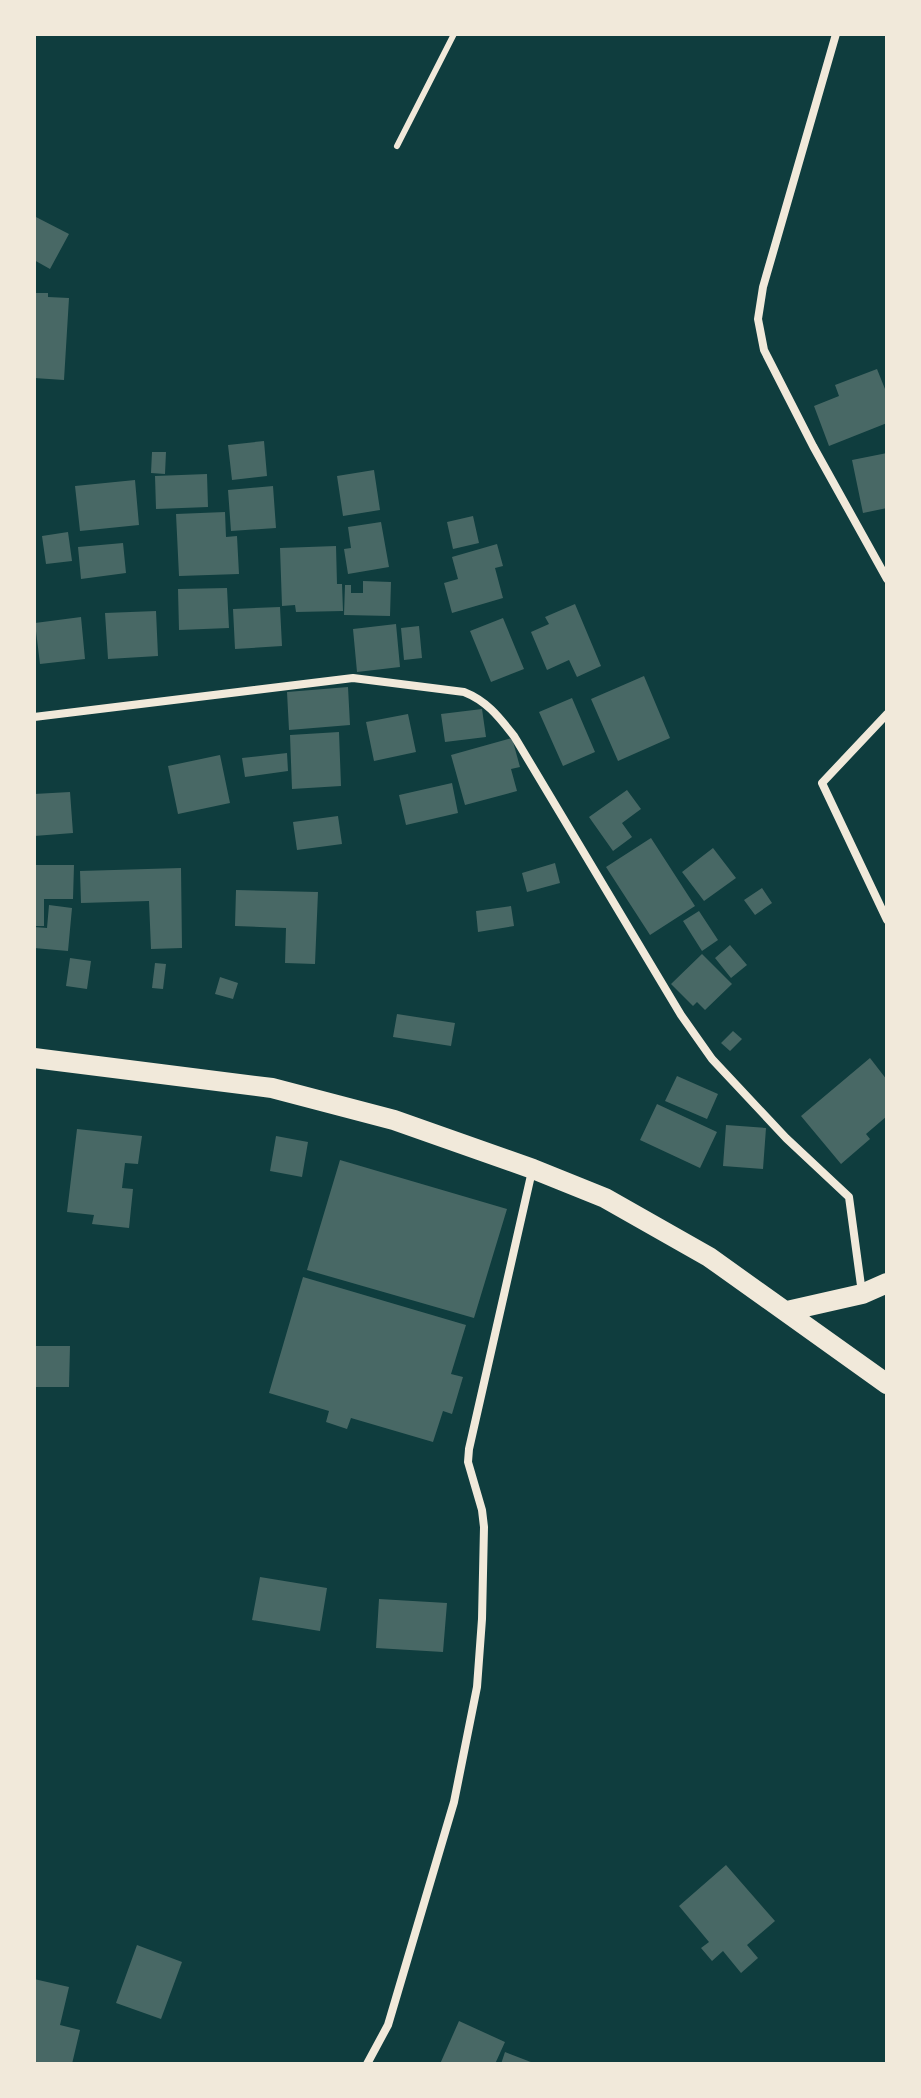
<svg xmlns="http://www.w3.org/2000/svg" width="921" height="2098" font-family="'Roboto Condensed',sans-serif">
  <rect width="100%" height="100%" fill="#0f3d3e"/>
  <path fill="#486865" d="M34,216L69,234L50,269L34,260Z
    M34,293H48V297L69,298L64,380L34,378Z
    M877,369L887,394V423L829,446L814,406L839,396L835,385Z
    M264,441L267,476L232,480L228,445Z
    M152,452H166L165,474L151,473Z
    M887,453V508L863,513L852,460Z
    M374,470L380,510L343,516L337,476Z
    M207,474L208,507L156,509L155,476Z
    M135,480L139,525L80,531L75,486Z
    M273,486L276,528L231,531L228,490Z
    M225,512L226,537L237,536L239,574L179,576L176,514Z
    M473,516L479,543L453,549L447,522Z
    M381,522L389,567L348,574L344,549L351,548L348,527Z
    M68,532L72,561L46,564L42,536Z
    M123,543L126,573L81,579L78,547Z
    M497,544L503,566L495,568L503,598L452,613L444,583L458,579L452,557Z
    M336,546L337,584H342L343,611L296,612L295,605L282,606L280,548Z
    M363,581L391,582L390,616L344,615L345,585H351V593H363Z
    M227,588L229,628L179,630L178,589Z
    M575,604L601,666L577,677L569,660L547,670L531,632L549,624L545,617Z
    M280,607L282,646L235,649L233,609Z
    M156,611L158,656L108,659L105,613Z
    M81,617L85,659L40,664L35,623Z
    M503,618L524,669L491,682L470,631Z
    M396,624L400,667L357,672L353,629Z
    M419,626L422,658L404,660L401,628Z
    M644,676L670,738L618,761L591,699Z
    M348,687L350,725L289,730L287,692Z
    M572,698L595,752L563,766L539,712Z
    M482,709L486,737L445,742L441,714Z
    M408,714L416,752L374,761L366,722Z
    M339,732L341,786L292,789L290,735Z
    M512,738L520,767L511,769L517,791L465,805L451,755Z
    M287,753L288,771L245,777L242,758Z
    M220,755L230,803L178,814L168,766Z
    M452,783L458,813L406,825L399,795Z
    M627,790L641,809L622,823L632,837L613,851L589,817Z
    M70,792L73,833L34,836V794Z
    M338,816L342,844L297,850L293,822Z
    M651,838L695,906L650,935L606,867Z
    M713,848L736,878L704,901L682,872Z
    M555,863L560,883L527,892L522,873Z
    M34,865H74L73,899H44V926H34Z
    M181,868L182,948L151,949L149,901L81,903L80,871Z
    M762,888L772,903L755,915L744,900Z
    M236,890L318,892L315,964L285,963L286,928L235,926Z
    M49,905L72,908L68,951L34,948V927L47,928Z
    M511,906L514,926L478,932L476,911Z
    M699,911L718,940L702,951L683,921Z
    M730,945L747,965L731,978L715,958Z
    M702,954L732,984L705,1010L697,1002L693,1006L671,984Z
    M70,958L91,961L87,989L66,986Z
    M155,963L166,964L163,989L152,988Z
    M220,977L238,983L233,999L215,994Z
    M397,1014L455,1023L451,1046L393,1037Z
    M733,1031L742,1039L730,1051L721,1043Z
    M870,1058L887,1080V1116L866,1134L870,1139L841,1164L801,1116Z
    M677,1076L718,1094L707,1119L665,1101Z
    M657,1104L717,1132L700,1168L640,1140Z
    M726,1125L766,1128L763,1169L723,1166Z
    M77,1129L142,1136L138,1164L125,1163L122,1188L133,1189L129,1228L92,1224L94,1215L67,1212Z
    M276,1136L308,1142L302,1177L270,1171Z
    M340,1160L507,1209L474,1318L307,1270Z
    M303,1277L466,1325L451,1374L463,1377L452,1414L443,1411L433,1442L351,1418L347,1429L326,1422L329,1411L269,1393Z
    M34,1346H70L69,1387H34Z
    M260,1577L327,1588L320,1631L252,1620Z
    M379,1599L447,1603L443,1652L376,1648Z
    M726,1865L775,1921L747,1945L758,1958L741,1973L723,1951L712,1961L701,1948L709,1942L679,1906Z
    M137,1945L182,1962L161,2019L116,2003Z
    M34,1979L69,1987L60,2025L80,2030L72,2064H34Z
    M459,2021L505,2042L495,2064H440Z
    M505,2052L536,2064H501Z"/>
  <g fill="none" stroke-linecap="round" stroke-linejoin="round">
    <path stroke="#f1e9da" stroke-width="6" d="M397,146L454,34"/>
    <path stroke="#f1e9da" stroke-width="8" d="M836,34L763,287L758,319L764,350L813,446L887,579
      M887,714L822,783L887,920
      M34,717L353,678L464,692C487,701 499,717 514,736L681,1015L712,1059L786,1138L849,1197L862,1293
      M367,2064L388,2025L454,1802L477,1687L482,1619L484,1527L482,1510L468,1462L469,1449L532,1171"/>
    <path stroke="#f1e9da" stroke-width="20" d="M34,1058L272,1088L394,1120L533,1169L605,1198L709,1257L887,1384
      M787,1311L862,1294L887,1283"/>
  </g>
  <rect width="921" height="2098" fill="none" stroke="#f1e9da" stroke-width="72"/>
</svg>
